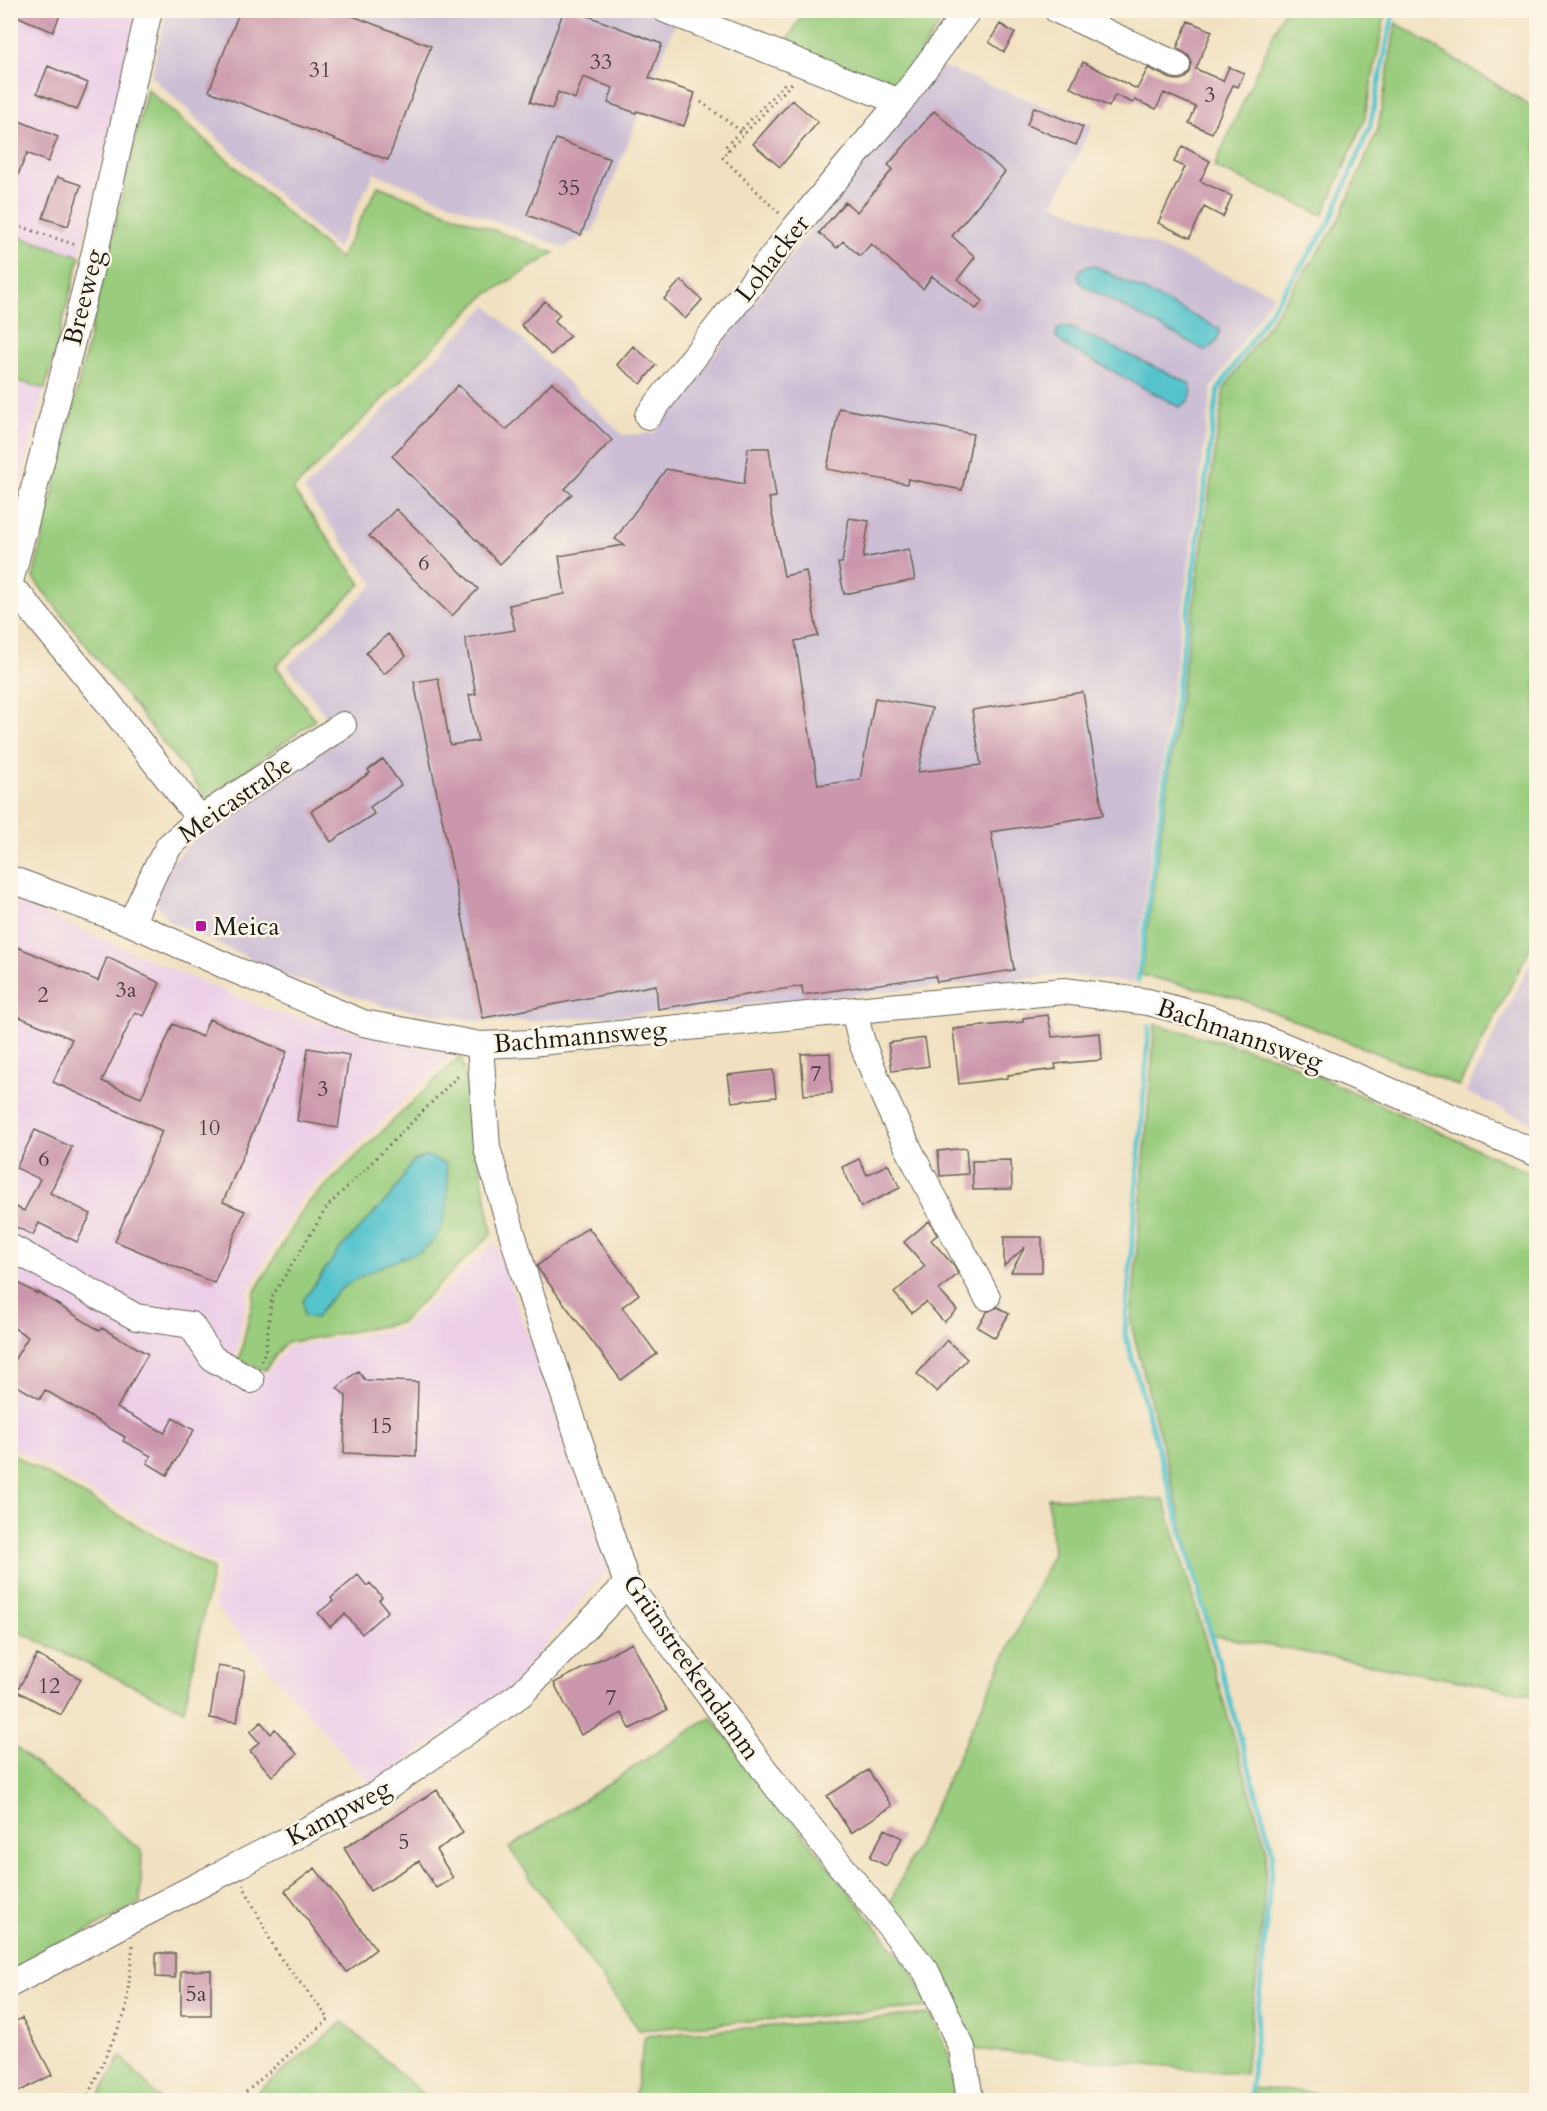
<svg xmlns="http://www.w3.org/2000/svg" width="1547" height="2111" font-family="Cardo,serif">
  <rect width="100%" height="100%" fill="#fcf5e5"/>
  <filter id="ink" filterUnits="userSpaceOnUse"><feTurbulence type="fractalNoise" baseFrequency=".0167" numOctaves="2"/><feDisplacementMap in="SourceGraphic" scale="12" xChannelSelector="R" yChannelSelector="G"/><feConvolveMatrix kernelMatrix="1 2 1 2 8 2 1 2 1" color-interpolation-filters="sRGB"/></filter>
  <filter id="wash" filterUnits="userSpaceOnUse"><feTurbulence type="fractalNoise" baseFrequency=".008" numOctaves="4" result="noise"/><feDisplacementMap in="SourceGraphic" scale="24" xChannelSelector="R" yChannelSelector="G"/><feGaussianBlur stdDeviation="1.35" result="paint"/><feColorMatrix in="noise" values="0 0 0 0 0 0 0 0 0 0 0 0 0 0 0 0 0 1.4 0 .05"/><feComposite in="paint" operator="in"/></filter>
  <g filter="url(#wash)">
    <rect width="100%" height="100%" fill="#f1e1c1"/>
    <path fill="#edd0e8" d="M11,11H138L91,213L11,517Z
      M11,900L270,1011L451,1055L301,1200L249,1289L234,1362L266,1374L289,1346L402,1328L495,1242L609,1567L506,1693L370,1785L214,1605L219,1566L11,1446Z"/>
    <path fill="#ccbed4" d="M167,11H680L593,231L564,248L374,173L337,249L151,76Z
      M938,65L1093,125L1053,204L1274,294L1212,387L1134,983L1063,975L651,1013L529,1021H481L385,1006L290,977L167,920L153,897L166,868L209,825L339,733L288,666L374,584L304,490L487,306L623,435L654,433Z
      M1536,952V1124L1466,1092Z"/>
    <path fill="#99cc7d" stroke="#5a744c" stroke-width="1.5" d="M1284,10L1386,11L1364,121L1323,215L1214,167Z
      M804,11H948L896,92L783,48Z
      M1396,23L1536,109V937L1459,1086L1238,998L1141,975L1224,389L1336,226L1378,129Z
      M147,89L340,259L378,186L554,253L483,297L293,490L361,584L276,666L315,720L207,798L33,578Z
      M10,234L80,256L45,389L11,379Z
      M1155,1024L1276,1057L1536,1176V1695L1211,1635L1131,1324Z
      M461,1055L492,1233L400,1323L285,1343L265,1370L239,1360L255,1291L306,1205Z
      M10,1453L213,1569L184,1710L11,1628Z
      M1048,1498L1164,1499L1267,1850L1262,1928L1245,2074L973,2049L937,1971L890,1903L1053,1553Z
      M711,1717L912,1972L929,2007L639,2030L509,1848Z
      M10,1743L142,1851L140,1903L10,1972Z
      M931,2014L949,2055L955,2100H634L645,2036Z
      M343,2022L429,2100H248Z
      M121,2056L161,2100H97Z
      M1249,2088L1419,2100H1259Z"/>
    <path fill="#57c4cd" stroke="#3a7074" stroke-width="1.5" d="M1086,266H1095L1220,329C1219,339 1215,346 1206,351L1082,285L1078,277L1080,270Z
      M1063,327L1072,328L1189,383L1192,392L1189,400L1180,407L1067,347L1056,337L1057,330Z
      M427,1156L446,1164C450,1191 449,1228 427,1247C421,1253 409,1255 402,1258C365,1274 338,1282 316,1318L304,1316L303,1301L339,1250L392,1194L413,1161Z"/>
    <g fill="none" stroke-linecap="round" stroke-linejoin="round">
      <path stroke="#57c4cd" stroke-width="5" d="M1138,980L1218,390L1329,224L1370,126L1394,10
        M1149,1026L1125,1333L1273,1852L1250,2096L1253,2100"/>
    </g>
    <g id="blocks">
      <path fill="#cb97ac" d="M10,10H62L53,32L10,13Z
        M240,10H337L431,46L388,160L209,91Z
        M564,10H572L662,44L649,78L695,93L684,126L637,111L636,113L608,103L613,88L583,77L575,99L558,92L552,109L530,102Z
        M1188,21L1212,31L1196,69L1223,81L1229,67L1244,73L1238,87L1233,85L1212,133L1189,123L1196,107L1164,93L1156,109L1135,100L1133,103L1115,95L1109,107L1070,87L1083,62L1137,89L1148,68L1171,79L1179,80L1185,78L1190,72L1192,63L1189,56L1177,48Z
        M1000,24L1015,33L1004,52L989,42Z
        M48,66L88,83L77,110L37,93Z
        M792,100L818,122L780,167L753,144Z
        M1034,107L1083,127L1076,145L1027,125Z
        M934,111L1005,172L952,236L975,257L958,279L983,301L976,309L932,276L923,289L871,244L860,256L843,241L837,248L819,233L845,202L857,212L893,169L888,165Z
        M10,117L58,137L48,162L27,153L11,192Z
        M556,139L610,159L581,235L527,215Z
        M1182,146L1210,161L1200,181L1232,196L1223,217L1204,207L1190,238L1158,223L1185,167L1174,162Z
        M57,177L81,185L68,226L43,218Z
        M681,280L702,300L685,319L664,299Z
        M545,301L560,315L554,321L570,336L551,355L521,325Z
        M633,346L656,365L641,384L617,365Z
        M552,382L612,440L565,489L572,494L500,564L392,456L458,385L506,430Z
        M839,408L973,434L962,490L908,479L907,484L827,469Z
        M748,448H769L776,497L769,498L784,576L806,571L818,636L795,641L818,785L860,780L875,698L932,708L918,772L981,765L972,710L1083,692L1103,815L991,832L1014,970L937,982L935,976L803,995L802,986L658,1009L656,985L483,1018L414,682L438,678L450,745L478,741L469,695L476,694L465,638L515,630L509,605L565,594L559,556L624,545L615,539L666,469L744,484Z
        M396,509L478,589L452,616L369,536Z
        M849,518L869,521L863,558L909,549L915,580L844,594L838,563H842Z
        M388,634L406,656L384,674L366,653Z
        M383,759L401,785L370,807L374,814L331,842L311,811L370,773L368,770Z
        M10,944L98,981L107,957L160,983L144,1016L135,1012L102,1081L141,1098L173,1024L202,1037L209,1019L287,1052L223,1202L245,1211L214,1283L115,1241L162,1131L53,1082L72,1039L10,1013Z
        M1048,1015L1052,1037L1100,1033L1102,1060L1055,1064L1056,1069L1008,1075V1078L959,1084L953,1029L1023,1022V1018Z
        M925,1038L929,1066L892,1071L888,1043Z
        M308,1048L349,1055L338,1128L297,1121Z
        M830,1053L832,1093L804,1095L801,1054Z
        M773,1070L776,1097L732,1102L728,1075Z
        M35,1130L72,1147L50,1193L91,1214L77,1242L39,1223L33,1235L10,1224V1204L24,1211L40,1179L16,1168Z
        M966,1148L968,1174L940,1176L938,1151Z
        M859,1159L867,1175L888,1164L900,1188L861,1207L842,1167Z
        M1011,1160L1012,1189L973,1190L972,1161Z
        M929,1221L937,1235L931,1240L954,1266L958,1274L939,1290L957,1310L944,1322L926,1302L912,1313L894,1293L925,1266L904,1242Z
        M588,1227L639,1294L622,1307L657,1354L621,1380L539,1270L537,1266Z
        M1004,1237H1042V1272H1011L1025,1247L1004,1266Z
        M10,1278L37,1294L38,1292L100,1331L102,1328L148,1354L117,1408L165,1433L173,1418L194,1430L167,1475L147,1463L151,1456L123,1441L125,1437L45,1390L40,1399L10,1382V1367L28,1337L11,1326Z
        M998,1307L1009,1314L995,1338L977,1327L987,1312Z
        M947,1340L967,1359L937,1392L917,1374Z
        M358,1371L365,1380L418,1382L416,1456L344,1453L346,1396L337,1388Z
        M358,1575L367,1586L370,1583L382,1597L379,1600L388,1611L362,1634L345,1614L330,1627L318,1613L333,1601L331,1598Z
        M632,1643L667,1710L630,1729L622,1713L581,1735L554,1683Z
        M37,1655L81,1679L61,1715L17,1691Z
        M218,1666L245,1671L237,1722L210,1718Z
        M261,1722L271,1734L275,1729L297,1754L272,1776L250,1751L259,1742L250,1732Z
        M868,1770L892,1806L851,1833L827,1796Z
        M437,1790L463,1833L436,1850L453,1878L436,1888L419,1861L370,1891L344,1848Z
        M885,1829L902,1838L886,1866L870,1857Z
        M315,1868L376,1949L347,1972L285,1891Z
        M156,1953H175V1978L156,1977Z
        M211,1970V2015H181V1971Z
        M22,2018L52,2075L18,2092L10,2078V2024Z"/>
    </g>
  </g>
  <g filter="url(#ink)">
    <use href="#blocks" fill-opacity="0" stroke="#676156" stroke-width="1.5"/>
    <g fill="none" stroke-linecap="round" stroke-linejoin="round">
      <defs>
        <path id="minor" d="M666,10L900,102
          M1057,10L1177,65
          M648,416L794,229L900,102L968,10
          M10,582L95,252L149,10
          M10,590L19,595L107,701L200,819
          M10,879L131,923L235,970L363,1023L480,1045L530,1043L856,1010L1064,991L1148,1002L1205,1017L1279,1044L1536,1153
          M131,923L156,869L169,846L200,819L343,725
          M856,1010C856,1034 868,1057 877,1080C908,1154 949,1225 987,1297
          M480,1045L487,1148L525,1277L627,1584L777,1787L926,1971L962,2048L970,2100
          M10,1247L136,1317L191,1325L212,1358L251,1380
          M10,1984L135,1918L379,1793L521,1694L627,1584"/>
      </defs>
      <use href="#minor" stroke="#676156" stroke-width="28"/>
      <path stroke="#676156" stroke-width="3" stroke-dasharray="1.5 4.5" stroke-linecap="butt" d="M701,102L745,134
        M729,150L792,83
        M779,213L722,157L729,150L725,147L787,81
        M10,223L76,245
        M261,1361L265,1352L272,1297L327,1207L460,1074
        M86,2100L126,2011L133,1943
        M237,2100L329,2019L278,1955L243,1885"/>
      <use href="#minor" stroke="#fff" stroke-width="26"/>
    </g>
  </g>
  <rect fill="#b5179e" stroke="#fcf5e5" stroke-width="2" x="195" y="920" width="12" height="12" rx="3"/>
  <g text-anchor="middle" stroke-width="5" stroke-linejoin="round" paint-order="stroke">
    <g font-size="22" fill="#483b40">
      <text x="601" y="69">33</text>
      <text x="320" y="77">31</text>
      <text x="1210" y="102">3</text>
      <text x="569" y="195">35</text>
      <text x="424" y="570">6</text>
      <text x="126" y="997">3a</text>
      <text x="43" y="1002">2</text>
      <text x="816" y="1081">7</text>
      <text x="323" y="1096">3</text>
      <text x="209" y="1135">10</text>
      <text x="44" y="1166">6</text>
      <text x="381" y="1433">15</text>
      <text x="49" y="1693">12</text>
      <text x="611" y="1705">7</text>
      <text x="404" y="1849">5</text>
      <text x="196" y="2001">5a</text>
    </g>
    <g font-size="26" fill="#1c1c1c" stroke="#fcf5e5">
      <text transform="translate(772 258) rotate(-52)" y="9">Lohacker</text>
      <text transform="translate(83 297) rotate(-76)" y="9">Breeweg</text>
      <text transform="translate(235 799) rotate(-35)" y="9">Meicastraße</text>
      <text transform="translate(1240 1034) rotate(19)" y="9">Bachmannsweg</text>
      <text transform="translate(580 1036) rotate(-5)" y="9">Bachmannsweg</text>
      <text transform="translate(692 1667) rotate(55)" y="9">Grünstreekendamm</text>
      <text transform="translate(338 1812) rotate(-28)" y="9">Kampweg</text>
    </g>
    <g font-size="26" fill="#1c1c1c" stroke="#fcf5e5" text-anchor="start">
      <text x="213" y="935">Meica</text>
    </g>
  </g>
  <rect width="1547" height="2111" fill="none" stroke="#fcf5e5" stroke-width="36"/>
</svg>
